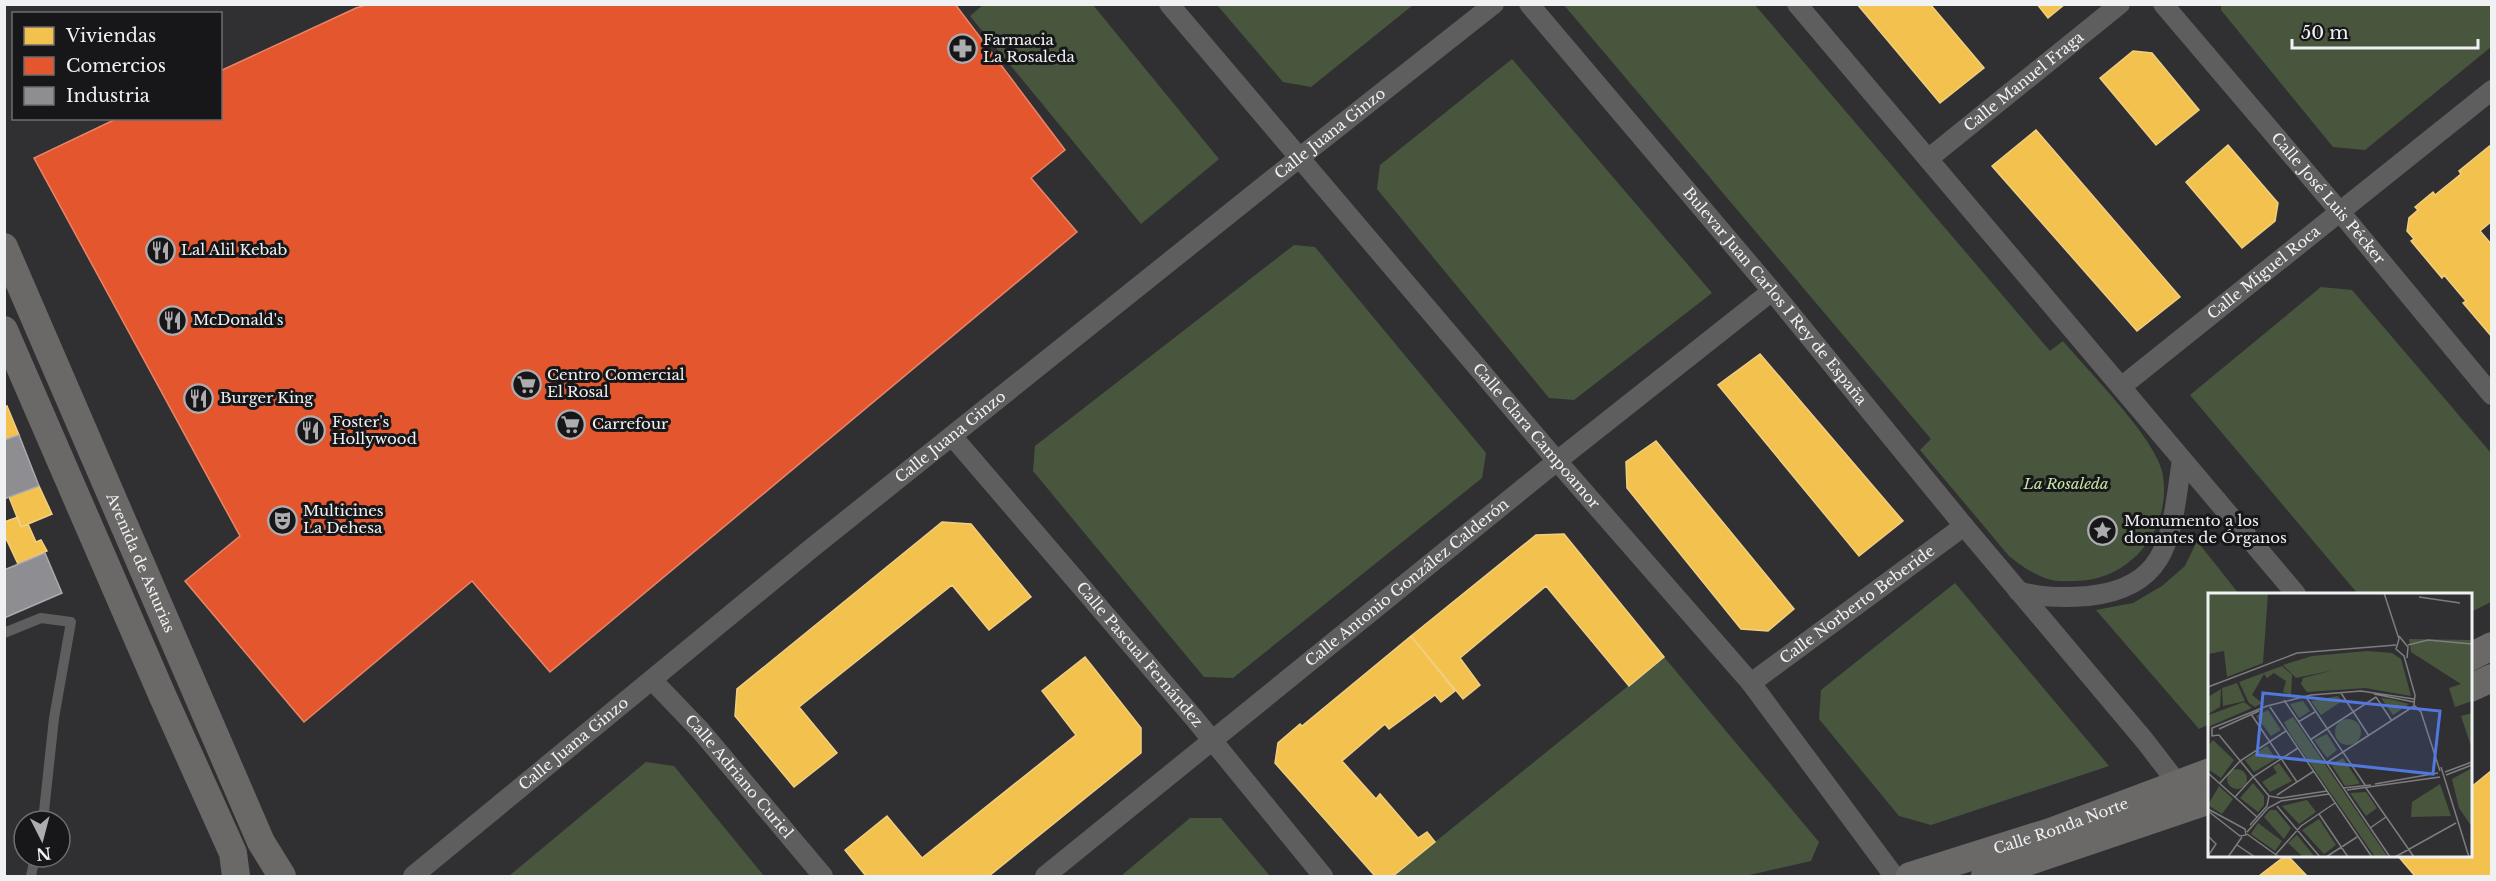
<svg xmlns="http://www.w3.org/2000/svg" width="2496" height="881" font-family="'Libre Baskerville',serif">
  <rect width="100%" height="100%" fill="#303032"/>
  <path fill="#49563e" d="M983,5H1093L1219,159L1141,224L970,16Z
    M1217,5H1413L1311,87L1283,82Z
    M1564,5H1755L2050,351L2063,341C2088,371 2154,437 2162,471C2174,526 2132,581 2075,581C2067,581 2056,582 2048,579C2033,574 2021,566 2009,556L1920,450L1931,439Z
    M2221,5H2491V47L2365,150L2333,147L2221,10Z
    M1512,59L1712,293L1574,400L1549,398L1377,189L1380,165Z
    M1294,245L1315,247L1486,453L1482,478L1233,678L1204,677L1033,471L1035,446Z
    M2321,287L2352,290L2491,453V602L2471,612L2470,594H2358L2190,395Z
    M2197,541L2239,594H2210L2209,724L2199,729L2096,610L2133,603L2162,586L2185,566Z
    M1955,583L2109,766L1931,825L1899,816L1819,719L1821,690Z
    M1664,657L1819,842L1811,861L1745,876H1393Z
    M646,762L674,766L764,876H509Z
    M1190,818H1221L1270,876H1121Z"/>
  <path fill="#f2c14e" stroke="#f1cf80" stroke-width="1.5" d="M1857,4H1930L1984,68L1940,103Z
    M2037,4H2065L2048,18Z
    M2133,51L2152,53L2199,110L2156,145L2100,78Z
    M2036,130L2180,297L2137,331L1992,166Z
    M2492,144V221L2480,231L2492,245V337L2463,303L2466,301L2444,275L2442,278L2411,241L2414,239L2407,231L2409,218L2418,210L2415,207L2433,192L2435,195L2461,174L2459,171Z
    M2228,145L2278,203L2275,221L2242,248L2186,182Z
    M1760,354L1903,521L1859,556L1718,385Z
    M7,406L19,435L4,440V407Z
    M1656,441L1794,609L1768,631L1741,629L1627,488L1626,462Z
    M39,486L52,514L21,527L9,497Z
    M18,517L21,527L28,524L36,542L41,540L47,551L18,564L4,534V522Z
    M942,522L971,524L1031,597L989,630L952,585L799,707L837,753L794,787L735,716L737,689Z
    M1564,534L1664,657L1629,686L1546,586L1460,658L1480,685L1463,699L1411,636L1536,535Z
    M1411,636L1455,691L1441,702L1435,695L1389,729L1385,724L1342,761L1376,799L1380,794L1418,838L1427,832L1435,842L1393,876H1375L1275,763L1278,743L1300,724L1302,726Z
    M1085,657L1141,728V753L989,876H866L845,850L887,816L922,858L1076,735L1042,691Z
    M2492,770V876H2415L2398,856H2470V788Z
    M2285,856H2288L2307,876H2259Z"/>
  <path fill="#e4572e" stroke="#e88569" stroke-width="1.5" d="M370,4H955L1065,150L1031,178L1077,232L550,672L472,581L304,722L185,581L240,536L34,158L118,118H220V71L356,8Z"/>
  <path fill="#8d8d92" stroke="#ababaf" stroke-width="1.5" d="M19,435L39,486L4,499V440Z
    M45,553L62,593L4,618V570Z"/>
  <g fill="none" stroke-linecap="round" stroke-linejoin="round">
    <path stroke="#5f5e5e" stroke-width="10" d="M4,633L41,618L71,622L54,718L43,821
      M31,876L35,857"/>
    <g stroke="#5f5e5e" stroke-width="20">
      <path id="s1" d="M1169,4L1557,461L1751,683L1894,876"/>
      <path id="s2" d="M1529,4L1772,291L1964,526L2145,741L2185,793"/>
      <path d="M1797,4L2296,594"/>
      <path id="s3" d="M2163,4L2341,213L2492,395"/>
      <path id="s4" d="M1928,159L2120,4"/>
      <path id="s5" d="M2121,387L2492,90"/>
      <path id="s6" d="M952,436L1194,718L1323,876"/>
      <path d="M2018,591C2041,598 2064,598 2088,596C2173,587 2171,530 2182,460"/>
      <path id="s7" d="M652,680L700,730L823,876"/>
      <path id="s8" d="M1751,683L1964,526"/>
      <path id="s9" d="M413,876L813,547L1299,158L1494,4"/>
      <path id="s10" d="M1045,876L1557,461L1772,291"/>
    </g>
    <g stroke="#6a6968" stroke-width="28">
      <path id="s11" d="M4,247L261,842L282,876"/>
      <path d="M4,330L163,697L233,853L236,876"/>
      <path d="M2470,657L2492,646"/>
      <path d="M2470,688L2492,678"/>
      <path id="s12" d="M1910,876L2050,832L2210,772"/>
      <path d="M1985,876L2210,800"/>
    </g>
  </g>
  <defs>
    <symbol id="pharmacy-ring" viewBox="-11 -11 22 22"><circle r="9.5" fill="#171719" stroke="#adadaf" stroke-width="1.5"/><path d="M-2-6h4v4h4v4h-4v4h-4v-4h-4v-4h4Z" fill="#adadaf"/></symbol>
    <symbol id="restaurant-ring" viewBox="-11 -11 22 22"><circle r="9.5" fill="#171719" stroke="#adadaf" stroke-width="1.5"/><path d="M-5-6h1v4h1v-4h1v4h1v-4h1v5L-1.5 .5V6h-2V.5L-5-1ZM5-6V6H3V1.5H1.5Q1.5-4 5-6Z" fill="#adadaf"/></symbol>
    <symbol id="supermarket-ring" viewBox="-11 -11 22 22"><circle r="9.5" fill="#171719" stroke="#adadaf" stroke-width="1.5"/><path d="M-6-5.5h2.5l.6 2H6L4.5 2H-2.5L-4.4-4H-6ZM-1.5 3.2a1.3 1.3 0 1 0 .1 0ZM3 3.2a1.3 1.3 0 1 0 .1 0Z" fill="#adadaf"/></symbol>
    <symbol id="theatre-ring" viewBox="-11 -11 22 22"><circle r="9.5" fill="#171719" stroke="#adadaf" stroke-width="1.5"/><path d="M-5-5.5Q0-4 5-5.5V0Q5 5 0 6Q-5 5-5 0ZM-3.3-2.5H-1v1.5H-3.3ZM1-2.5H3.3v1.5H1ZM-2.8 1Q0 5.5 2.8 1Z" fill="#adadaf"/></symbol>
    <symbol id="sight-ring" viewBox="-11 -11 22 22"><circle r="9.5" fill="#171719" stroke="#adadaf" stroke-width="1.5"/><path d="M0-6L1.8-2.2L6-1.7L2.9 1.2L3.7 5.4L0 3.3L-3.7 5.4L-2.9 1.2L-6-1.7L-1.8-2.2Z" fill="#adadaf"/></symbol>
  </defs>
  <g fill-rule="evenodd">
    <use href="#pharmacy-ring" x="946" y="32" width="33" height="33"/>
    <use href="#restaurant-ring" x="144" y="234" width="33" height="33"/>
    <use href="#restaurant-ring" x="156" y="304" width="33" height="33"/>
    <use href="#supermarket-ring" x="510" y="368" width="33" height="33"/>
    <use href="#restaurant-ring" x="182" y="382" width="33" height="33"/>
    <use href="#supermarket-ring" x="554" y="408" width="33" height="33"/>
    <use href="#restaurant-ring" x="294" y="414" width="33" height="33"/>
    <use href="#theatre-ring" x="266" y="504" width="33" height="33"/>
    <use href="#sight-ring" x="2086" y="514" width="33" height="33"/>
  </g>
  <g text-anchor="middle" stroke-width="6" stroke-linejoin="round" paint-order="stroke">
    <g font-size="15" fill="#f0f1f3" stroke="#171719" text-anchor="start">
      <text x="983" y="45">Farmacia<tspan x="983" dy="17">La Rosaleda</tspan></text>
      <text x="181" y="255">Lal Alil Kebab</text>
      <text x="193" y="325">McDonald's</text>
      <text x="547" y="380">Centro Comercial<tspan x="547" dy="17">El Rosal</tspan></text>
      <text x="220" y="403">Burger King</text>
      <text x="332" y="427">Foster's<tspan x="332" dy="17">Hollywood</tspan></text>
      <text x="592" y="429">Carrefour</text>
      <text x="303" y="516">Multicines<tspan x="303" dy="17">La Dehesa</tspan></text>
      <text x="2124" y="526">Monumento a los<tspan x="2124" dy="17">donantes de Órganos</tspan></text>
    </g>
    <g font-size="15" fill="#f0f1f3" stroke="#171719">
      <text dy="5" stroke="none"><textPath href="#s4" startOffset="123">Calle Manuel Fraga</textPath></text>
      <text dy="5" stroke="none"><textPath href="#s9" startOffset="1180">Calle Juana Ginzo</textPath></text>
      <text dy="5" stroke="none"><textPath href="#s3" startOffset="255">Calle José Luis Pécker</textPath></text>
      <text dy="5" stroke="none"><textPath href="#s5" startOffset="183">Calle Miguel Roca</textPath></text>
      <text dy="5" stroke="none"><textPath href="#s2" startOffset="382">Bulevar Juan Carlos I Rey de España</textPath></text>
      <text dy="5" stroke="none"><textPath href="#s1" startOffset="567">Calle Clara Campoamor</textPath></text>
      <text dy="5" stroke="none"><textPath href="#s9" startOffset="694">Calle Juana Ginzo</textPath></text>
      <text dy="5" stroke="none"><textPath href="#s11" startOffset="344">Avenida de Asturias</textPath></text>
      <text dy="5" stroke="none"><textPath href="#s10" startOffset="466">Calle Antonio González Calderón</textPath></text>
      <text dy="5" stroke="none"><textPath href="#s8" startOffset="132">Calle Norberto Beberide</textPath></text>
      <text dy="5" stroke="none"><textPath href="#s6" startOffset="288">Calle Pascual Fernández</textPath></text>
      <text dy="5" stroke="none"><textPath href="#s9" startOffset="208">Calle Juana Ginzo</textPath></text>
      <text dy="5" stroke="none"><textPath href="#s7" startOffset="130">Calle Adriano Curiel</textPath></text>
      <text dy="5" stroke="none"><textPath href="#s12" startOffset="159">Calle Ronda Norte</textPath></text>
    </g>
    <g font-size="15" font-style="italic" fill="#c4e6a8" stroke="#171719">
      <text x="2066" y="489">La Rosaleda</text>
    </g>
  </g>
  <g transform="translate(2208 593)">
    <rect width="264" height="264" fill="#303032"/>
    <path d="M0,0H60L55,70L19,84L16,58L0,61ZM201,46L264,47V108L247,114L241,95L253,91L203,59ZM159,58L184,60L193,66L203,103L157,95L99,99L93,91L95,85L126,77L88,85L75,72L104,63ZM74,73L84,82L83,102L75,99L78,88L66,80L59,85L56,81L44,102L54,110L47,114L41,110L31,89ZM29,90L37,108L15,113L14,95ZM13,96L12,114L0,121V104ZM130,103L134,108L113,122L103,108ZM173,105L182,106L201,111L185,122ZM95,108L102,118L91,125L82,111ZM36,109L44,115L0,134L1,122ZM60,117L73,137L63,143L48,123ZM264,120V152L263,153L253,123ZM85,124L179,263L181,264H167L82,141L76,129ZM127 139a13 13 0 1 1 26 0a13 13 0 1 1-26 0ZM119,141L129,157L119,165L106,147ZM5,147L26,167L13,185L0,176V153ZM59,153L68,166L46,179L37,167ZM135,165L151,189V191L137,193L123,171ZM71,170L84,188L62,199L54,189L69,180L65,174ZM264,175V234L251,215L244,186ZM19 186a10 10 0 1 1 20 0a10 10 0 1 1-20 0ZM45,190L56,203V212L50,219L32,205ZM232,191L243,223L203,224L204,209ZM11,193L25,206L14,221L0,212ZM158,199L169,215L158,223L142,200ZM99,207L108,219L91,231L74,213ZM62,217H68L83,235L76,246L56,224ZM111,226L128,252L116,261L94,237ZM50,230L74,248L67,258L43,241ZM89,242L107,264H95L80,250Z" fill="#49563e"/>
    <path fill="none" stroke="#7d7d7f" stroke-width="1.5" d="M176,0L191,46L188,56L196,63L207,102L206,112L213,119L232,178M211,4L252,10M191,43L200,54L199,65M200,52L220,47L264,51M0,94L89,60L188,52M133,100L161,143M166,101L206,109M98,104L157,192M168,104L184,128M76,107L182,264M62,114L164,264M43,121L89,189M90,129L107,119M11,136L51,118M11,142L4,143V135L59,113L103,102L153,98L206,106M11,142L61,203M102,147L168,104M118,170L206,113M233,174L261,264M237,179L264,169M0,180L49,224M238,182L264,172M12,190L32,168L78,138M167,191L230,180M135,195L163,192M158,195L206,264M139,197L232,184M69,202L106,178M61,203L73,205L119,198M27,204L45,184L90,155M69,213L112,264M0,216L37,236L38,242L32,243L0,218M111,221L140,264M42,232L59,213L61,203M162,235L178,224M39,239L60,215L73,208L121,201M39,241L71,264M0,243L8,251L0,263M29,252L47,264M68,261L93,233L127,210M20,264L34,244M118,264L149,244M187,264L248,230"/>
    <path fill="#5277df" fill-opacity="0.15" stroke="#5277df" stroke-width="3" d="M55,100L232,118L225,181L49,162Z"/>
    <rect width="264" height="264" fill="none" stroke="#f0f1f3" stroke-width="3"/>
  </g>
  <rect width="2496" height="881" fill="none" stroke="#f0f1f3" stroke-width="12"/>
  <rect x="12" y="12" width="210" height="108" fill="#171719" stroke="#6e6e70" stroke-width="1.5"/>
  <rect x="24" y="27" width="30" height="18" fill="#f2c14e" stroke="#6e6e70" stroke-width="1.5"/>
  <text x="66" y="42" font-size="18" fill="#f0f1f3">Viviendas</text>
  <rect x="24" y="57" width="30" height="18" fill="#e4572e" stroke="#6e6e70" stroke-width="1.5"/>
  <text x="66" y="72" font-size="18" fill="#f0f1f3">Comercios</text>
  <rect x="24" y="87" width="30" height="18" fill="#8d8d92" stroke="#6e6e70" stroke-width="1.5"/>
  <text x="66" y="102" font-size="18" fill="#f0f1f3">Industria</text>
  <g transform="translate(42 839) rotate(174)"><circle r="28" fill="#171719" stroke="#6e6e70" stroke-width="1.5"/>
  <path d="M0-4.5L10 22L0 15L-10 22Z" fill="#adadaf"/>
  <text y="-9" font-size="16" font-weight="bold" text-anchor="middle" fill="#f0f1f3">N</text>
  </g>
  <path d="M2292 39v9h186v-9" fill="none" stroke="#f0f1f3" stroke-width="3"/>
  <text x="2301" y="39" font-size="18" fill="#f0f1f3" stroke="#171719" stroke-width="4.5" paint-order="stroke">50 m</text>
</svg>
